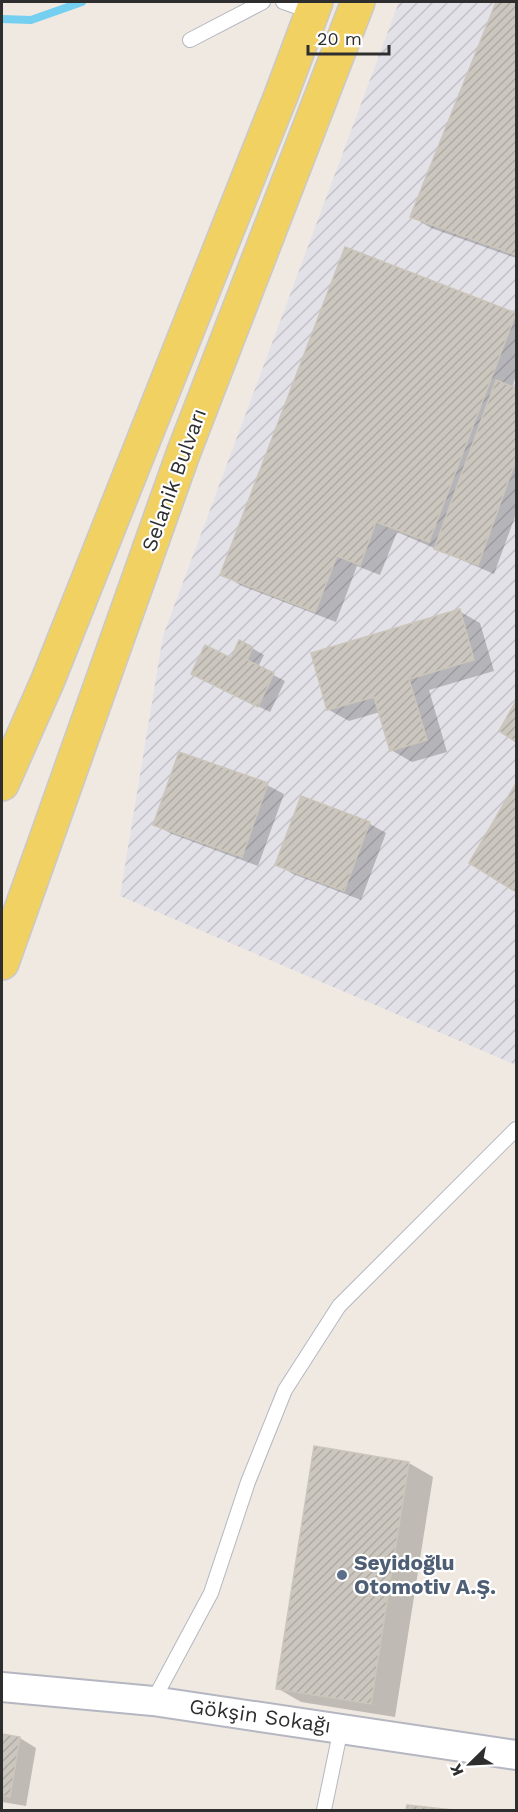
<svg xmlns="http://www.w3.org/2000/svg" width="518" height="1812" font-family="'Work Sans',sans-serif">
  <defs>
    <pattern id="industrial-furrows" width="10" height="10" patternUnits="userSpaceOnUse" patternTransform="scale(1.5)"><rect width="10" height="10" fill="#e3e1e8"/><path d="M-1 1l2-2M0 10L10 0M9 11l2-2" fill="none" stroke="#c3c1c7"/></pattern>
    <pattern id="building-hatch" width="6" height="6" patternUnits="userSpaceOnUse" patternTransform="scale(1.5)"><rect width="6" height="6" fill="#cbc7bf"/><path d="M-1 1l2-2M0 6l6-6M5 7l2-2" fill="none" stroke="#afaba4"/></pattern>
  </defs>
  <rect width="100%" height="100%" fill="#efe9e1"/>
  <path fill="url(#industrial-furrows)" d="M399,2H516V1065L120,896L163,636Z"/>
  <path fill="#0003" d="M497,2H516V258L431,228L411,216Z
    M346,249L516,315V376L512,388L516,389V514L494,574L397,532L380,575L357,566L336,622L242,586L222,574Z
    M459,611L480,623L494,671L429,690L447,752L412,762L391,750L380,712L349,721L329,710Z
    M252,648L264,655L258,667L285,681L270,712L204,680Z
    M267,785L284,794L258,866L172,834L155,825Z
    M516,786V890L471,863Z
    M302,798L370,824L386,833L361,900L293,874L277,864Z
    M409,1463L433,1477L395,1717L301,1702L277,1688Z
    M2,1735L20,1738L36,1748L26,1806L2,1802Z"/>
  <g fill="none" stroke-linecap="round" stroke-linejoin="round">
    <path stroke="#75cff0" stroke-width="8" d="M2,19L31,20L82,2"/>
  </g>
  <path fill="url(#building-hatch)" stroke="#cbc5ba" stroke-width="1.5" d="M496,2H516V255L410,217Z
    M345,247L516,313L429,542L376,522L360,565L337,556L315,612L220,575Z
    M496,380L516,388V460L478,565L434,549Z
    M460,609L474,660L409,679L427,740L390,751L374,697L327,710L311,653Z
    M239,640L253,647L247,660L274,673L258,707L191,674L205,645L231,658Z
    M516,701V742L499,731Z
    M179,752L268,783L242,857L153,825Z
    M516,783V892L469,863Z
    M301,796L370,822L344,891L275,865Z
    M314,1446L409,1462L371,1704L276,1689Z
    M2,1734L20,1737L10,1797L2,1796Z
    M407,1805L453,1810H406Z"/>
  <g fill="none" stroke-linecap="round" stroke-linejoin="round">
    <defs>
      <path id="service" d="M283,2L312,12
        M190,40L263,2
        M153,1701L211,1593L248,1482L285,1390L339,1306L516,1129
        M324,1810L341,1728"/>
      <path id="minor" d="M2,1687L153,1701L516,1755"/>
      <path id="primary" d="M2,784L48,680L282,93L316,2
        M2,963L183,454L358,2"/>
    </defs>
    <use href="#service" stroke="#b4b7c1" stroke-width="16"/>
    <use href="#minor" stroke="#b4b7c1" stroke-width="32"/>
    <use href="#primary" stroke="#c9c9c9" stroke-width="36"/>
    <use href="#service" stroke="#fff" stroke-width="14"/>
    <use href="#minor" stroke="#fff" stroke-width="28"/>
    <use href="#primary" stroke="#f2d163" stroke-width="33"/>
  </g>
  <circle fill="#5c6f8a" stroke="#fff" stroke-width="2" cx="342" cy="1575" r="6"/>
  <g text-anchor="middle" stroke-width="4.5" stroke-linejoin="round" paint-order="stroke">
    <g font-size="21" fill="#2e2e2e" stroke="#fff">
      <text transform="translate(174 480) rotate(-70)" y="7">Selanik Bulvarı</text>
      <text transform="translate(260 1716) rotate(8)" y="7">Gökşin Sokağı</text>
    </g>
    <g font-size="21" font-weight="bold" fill="#4e5e75" stroke="#fff" text-anchor="start">
      <text x="354" y="1570">Seyidoğlu<tspan x="354" dy="24">Otomotiv A.Ş.</tspan></text>
    </g>
  </g>
  <rect width="518" height="1812" fill="none" stroke="#2e2e2e" stroke-width="6"/>
  <g transform="translate(470 1764) rotate(246)" stroke="#ffffff" stroke-width="4.5" paint-order="stroke">
  <path d="M0-4.5L10 22L0 15L-10 22Z" fill="#2e2e2e"/>
  <text y="-9" font-size="16" font-weight="bold" text-anchor="middle" fill="#2e2e2e">K</text>
  </g>
  <path d="M308 45v9h81v-9" fill="none" stroke="#2e2e2e" stroke-width="3"/>
  <text x="317" y="45" font-size="18" fill="#2e2e2e" stroke="#ffffff" stroke-width="4.5" paint-order="stroke">20 m</text>
</svg>
